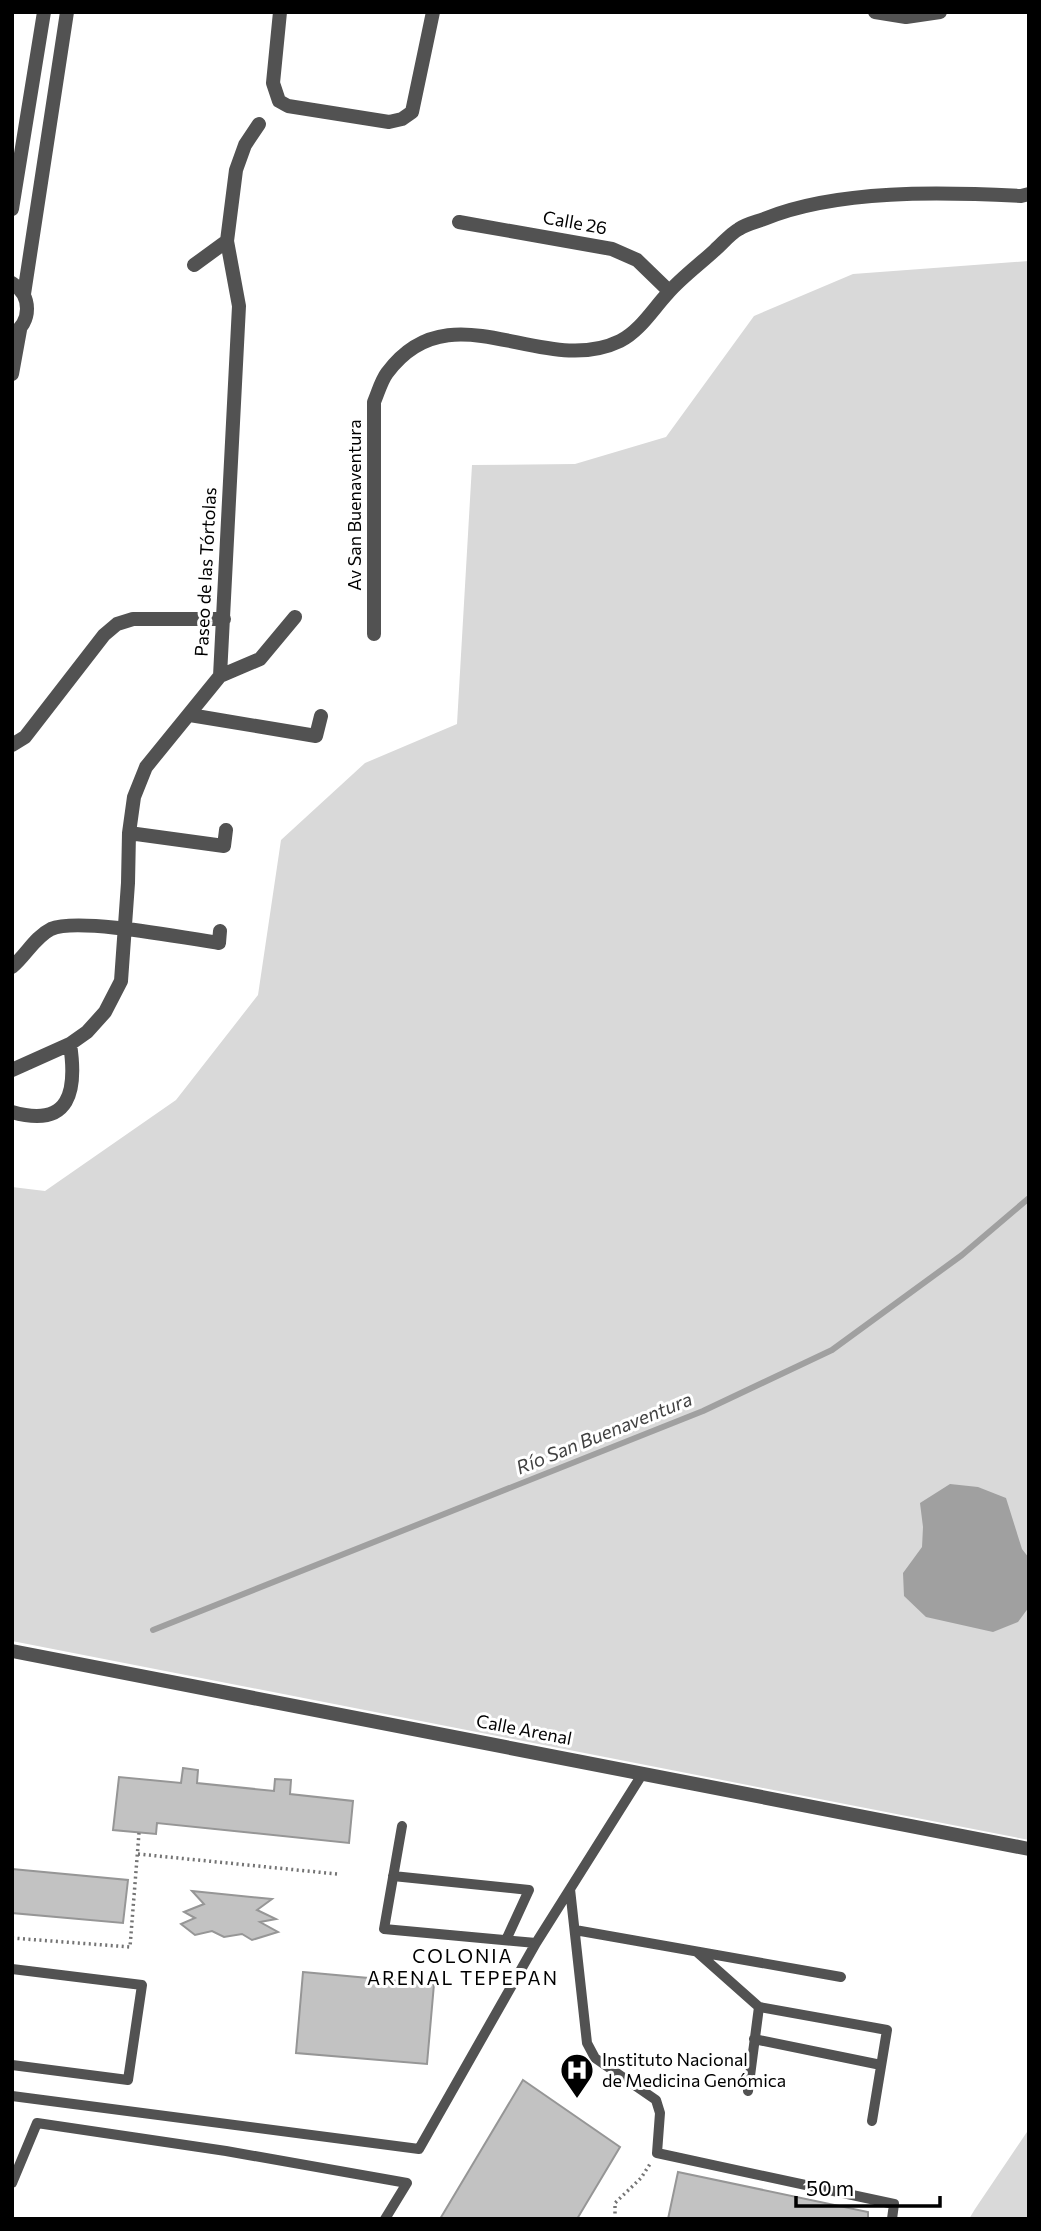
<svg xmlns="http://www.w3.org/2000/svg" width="1041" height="2231" font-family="Commissioner,sans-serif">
  <rect width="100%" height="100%" fill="#fff"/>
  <path fill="#d9d9d9" d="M1029,261V1840L12,1641V1187L45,1191L176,1100L258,995L281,840L365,763L457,724L472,465L575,464L666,437L754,316L853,274Z
    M1029,2129V2219H969L975,2209Z"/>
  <path fill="#a0a0a0" d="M950,1484L978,1487L1006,1498L1022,1549L1029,1558V1607L1018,1622L993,1632L926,1617L904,1596L903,1573L922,1547L923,1527L920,1503Z"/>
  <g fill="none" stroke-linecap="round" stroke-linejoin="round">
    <path stroke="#a0a0a0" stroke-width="6" d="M153,1630L703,1411L832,1350L962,1255L1029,1198"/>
  </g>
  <path fill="#c2c2c2" stroke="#969696" stroke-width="2" d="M183,1768L198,1770L197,1783L274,1791L275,1779L291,1780L290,1794L353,1801L349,1843L157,1823L156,1834L113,1830L119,1777L181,1783Z
    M12,1869L128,1880L123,1923L12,1913Z
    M192,1891L272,1899L257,1910L276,1919L260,1922L278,1932L252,1940L242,1934L224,1937L212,1931L195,1935L181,1924L195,1918L184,1912L204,1904Z
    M303,1972L434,1984L427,2064L296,2053Z
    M523,2080L620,2147L577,2219H440Z
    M678,2172L868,2212V2219H668Z"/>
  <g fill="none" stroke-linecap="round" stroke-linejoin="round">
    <path stroke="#747474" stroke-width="3.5" stroke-dasharray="2 3.5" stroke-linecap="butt" d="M138,1854L337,1874
      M12,1938L130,1947L139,1833
      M615,2219V2203L641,2178L650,2164"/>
    <path stroke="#525252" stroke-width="10" d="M402,1826L384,1929L536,1943
      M393,1876L529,1890L506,1940
      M570,1889L587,2043L595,2058L656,2100L660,2113L657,2153L894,2204L892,2219
      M575,1930L841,1977
      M697,1952L759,2007L748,2091
      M12,1969L142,1985L128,2080L12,2065
      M759,2007L887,2030L872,2121
      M754,2039L881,2065
      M12,2096L419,2149L536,1943L643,1773
      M12,2183L37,2123L226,2151L407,2183L385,2219"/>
    <path stroke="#525252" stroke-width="14" d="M280,12L273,83L279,101L288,106L389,122L402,119L412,112L433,12
      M875,12L906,17L940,12
      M12,209L44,12
      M459,222L612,249L637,260L669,291
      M194,265L227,241
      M12,283C32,296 32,321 12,335
      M24,294L67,12
      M12,374L20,330
      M374,634V402C378,393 381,381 387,373C451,286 542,379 620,341C640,331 653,309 668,293C682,277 700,264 715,250C723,243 730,234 739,229C746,224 756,222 764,219C837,189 942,192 1021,196L1029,194
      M220,676L260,659L295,617
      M190,715L316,736L321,716
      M12,745L25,737L104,635L117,624L133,619H224
      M129,833L224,846L226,830
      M12,967C26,955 35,937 51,929C78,917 185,938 219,943L220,931
      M12,1070L70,1044L87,1032L105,1012L121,981L128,883L129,833L134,797L146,767L220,676L239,306L227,241L236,170L245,145L259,124
      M12,1112C71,1129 77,1090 70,1044"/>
    <path stroke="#525252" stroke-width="14" d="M12,1651L1029,1849"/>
  </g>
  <defs>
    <symbol id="hospital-pin" viewBox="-11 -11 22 30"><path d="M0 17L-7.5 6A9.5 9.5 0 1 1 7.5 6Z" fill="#000" stroke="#fff"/><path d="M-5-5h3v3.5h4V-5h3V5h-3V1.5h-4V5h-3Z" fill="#fff"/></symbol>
  </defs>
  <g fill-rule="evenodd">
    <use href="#hospital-pin" x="558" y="2051" width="38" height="52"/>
  </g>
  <g text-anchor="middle" stroke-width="6" stroke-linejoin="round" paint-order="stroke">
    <g font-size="18" fill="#000" stroke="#fff">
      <text transform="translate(575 223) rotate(10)" y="6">Calle 26</text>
      <text transform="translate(355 505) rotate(-90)" y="6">Av San Buenaventura</text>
      <text transform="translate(206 572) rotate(-87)" y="6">Paseo de las Tórtolas</text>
      <text transform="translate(524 1730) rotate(11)" y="6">Calle Arenal</text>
    </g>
    <g font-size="18" fill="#000" stroke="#fff" text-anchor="start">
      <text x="602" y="2066">Instituto Nacional<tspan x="602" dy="21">de Medicina Genómica</tspan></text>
    </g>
    <g font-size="19" font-style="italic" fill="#414141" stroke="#fff">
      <text transform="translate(604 1433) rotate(-22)" y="7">Río San Buenaventura</text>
    </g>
    <g font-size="19" letter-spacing="2" fill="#000" stroke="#fff">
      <text x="463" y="1963">COLONIA<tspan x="463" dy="22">ARENAL TEPEPAN</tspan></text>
    </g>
  </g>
  <rect width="1041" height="2231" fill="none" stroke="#000000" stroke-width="28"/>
  <path d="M796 2196v10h144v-10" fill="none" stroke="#000000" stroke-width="3.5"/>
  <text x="806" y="2196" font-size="21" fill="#000000" stroke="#ffffff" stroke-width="5" paint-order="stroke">50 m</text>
</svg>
